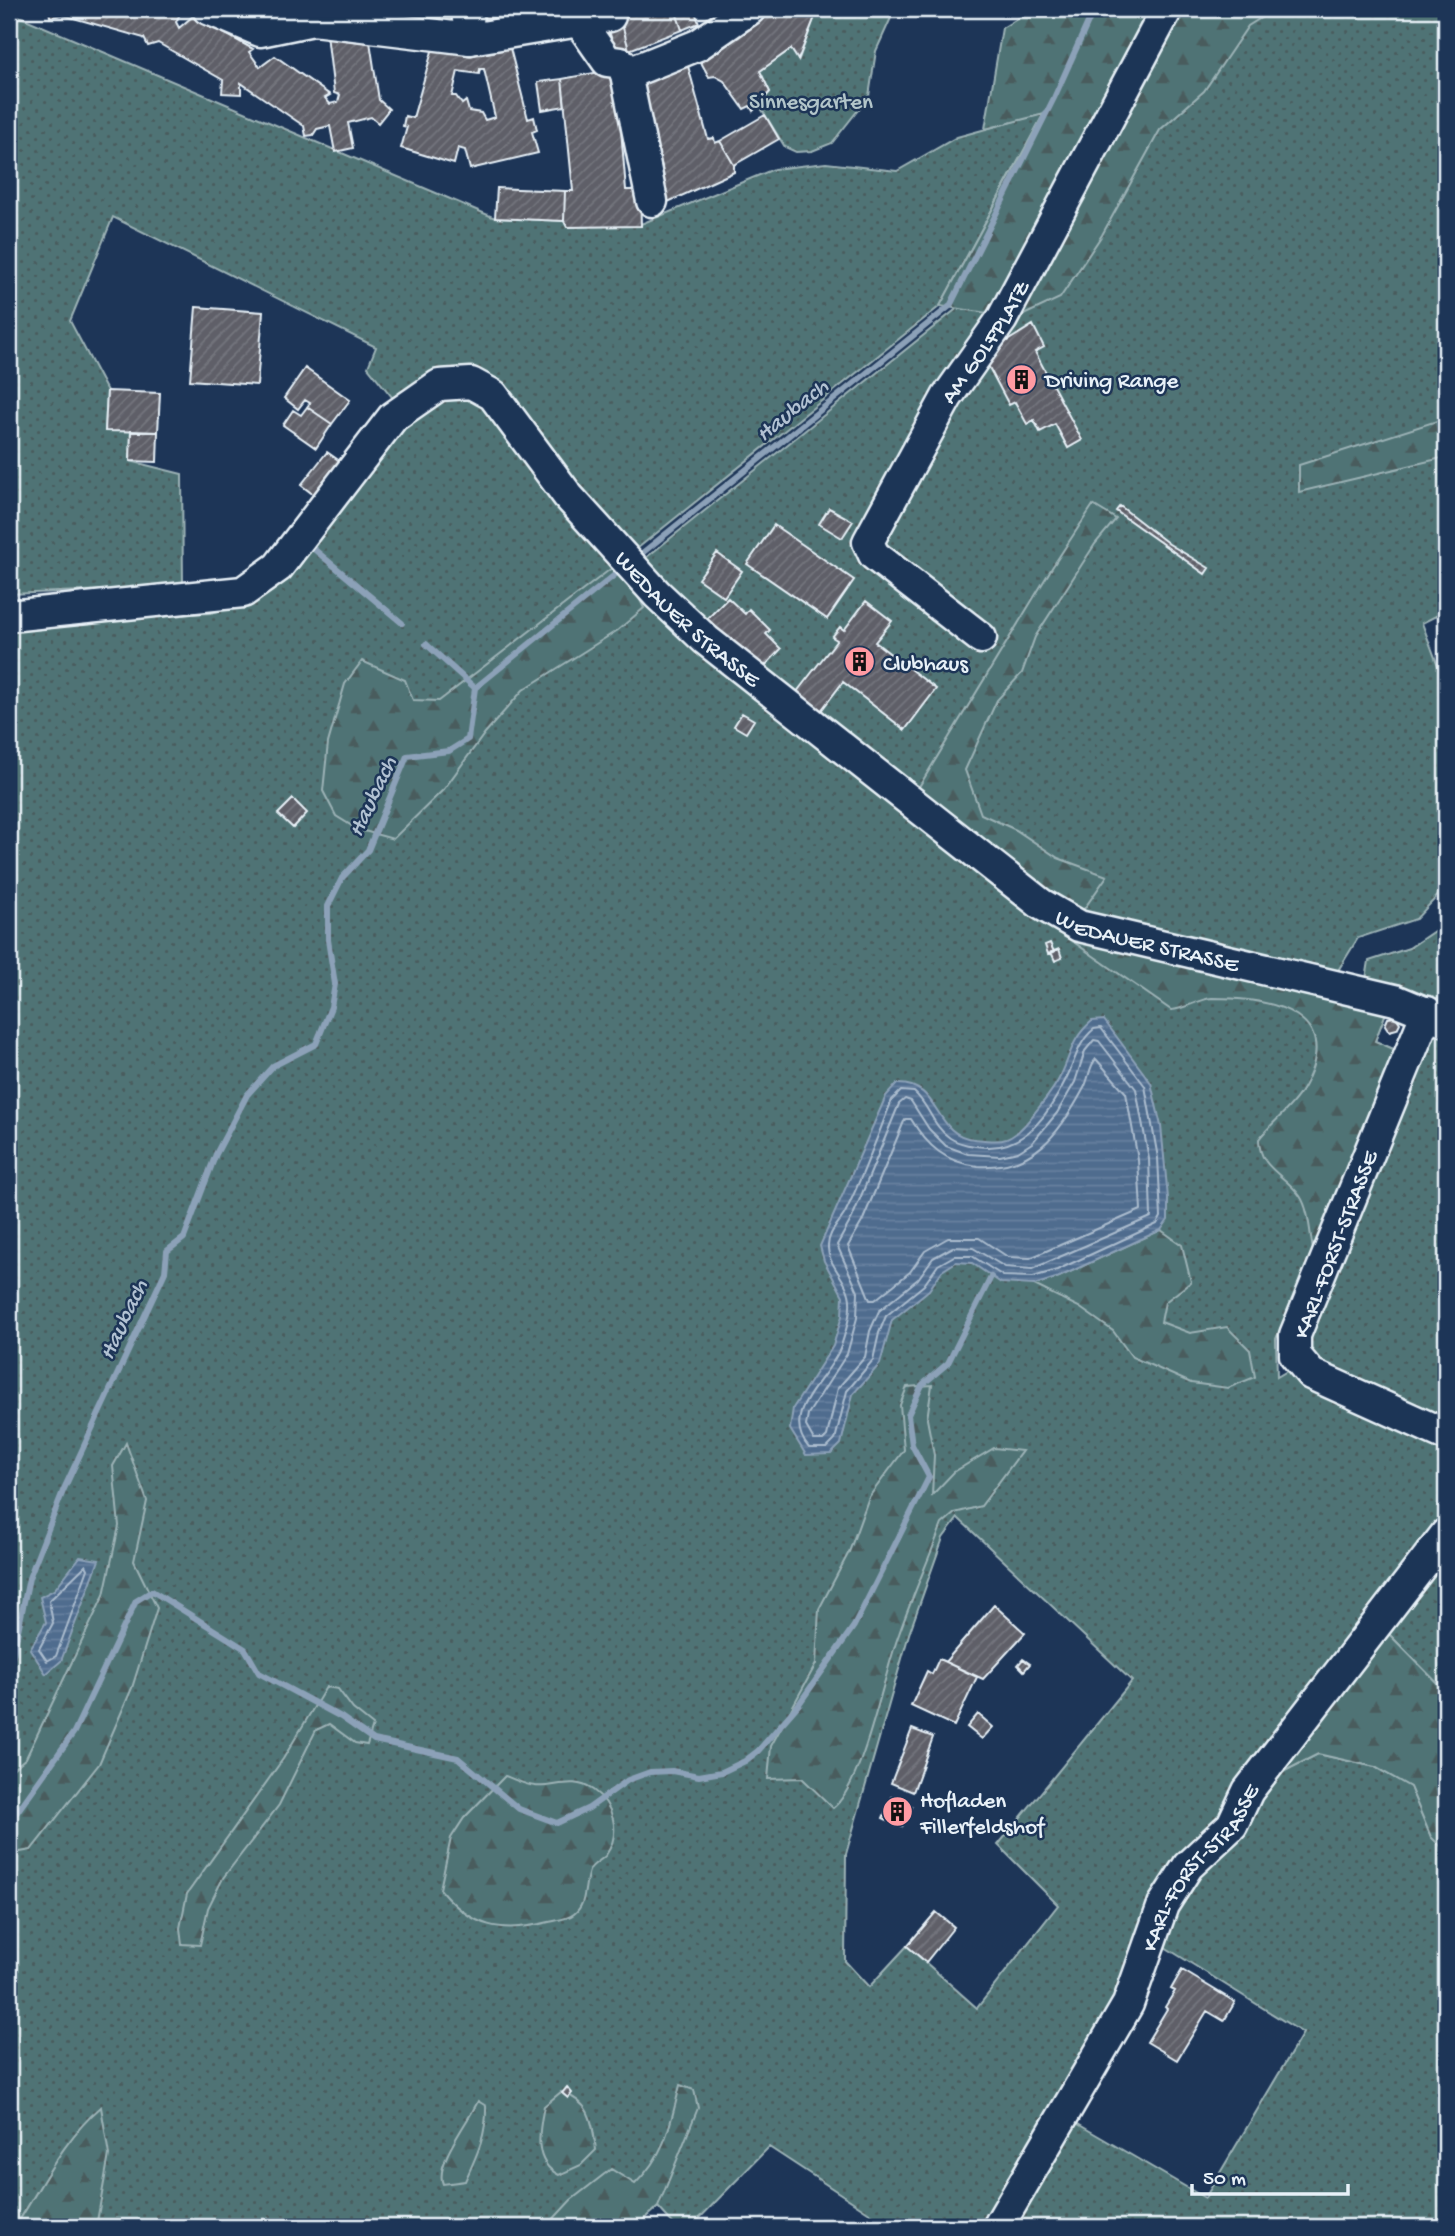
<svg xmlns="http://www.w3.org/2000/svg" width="1455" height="2236" font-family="'Gochi Hand',sans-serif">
  <defs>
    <pattern id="grass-dots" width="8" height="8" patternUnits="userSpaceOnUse" patternTransform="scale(1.75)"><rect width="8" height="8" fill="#4f7374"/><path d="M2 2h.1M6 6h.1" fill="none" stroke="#4a5b5d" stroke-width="1.8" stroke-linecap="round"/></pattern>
    <pattern id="forest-firs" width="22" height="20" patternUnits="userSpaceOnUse" patternTransform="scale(1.75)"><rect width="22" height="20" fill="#4f7374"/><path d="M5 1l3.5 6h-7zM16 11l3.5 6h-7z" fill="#4a5b5d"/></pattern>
    <pattern id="water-rules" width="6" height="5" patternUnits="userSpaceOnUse" patternTransform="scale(1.75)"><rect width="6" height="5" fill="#4f6c8e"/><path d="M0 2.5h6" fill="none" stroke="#68819f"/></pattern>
    <pattern id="building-hatch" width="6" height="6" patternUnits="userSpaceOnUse" patternTransform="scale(1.75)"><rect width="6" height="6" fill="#5e5f68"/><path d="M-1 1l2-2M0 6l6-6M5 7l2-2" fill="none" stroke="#75767e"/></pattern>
  </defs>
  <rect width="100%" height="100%" fill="#1d3557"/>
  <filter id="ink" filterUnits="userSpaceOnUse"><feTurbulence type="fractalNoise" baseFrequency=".0143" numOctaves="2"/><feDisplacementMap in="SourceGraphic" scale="14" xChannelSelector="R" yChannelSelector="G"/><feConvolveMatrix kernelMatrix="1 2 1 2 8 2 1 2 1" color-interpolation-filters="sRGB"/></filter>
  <g filter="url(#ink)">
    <path fill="url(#grass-dots)" stroke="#9cb2b6" stroke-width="2" fill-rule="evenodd" d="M818,9H895L876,51L869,96L832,143L812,151L796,152L785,147L759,105L770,92L760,71L791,49L799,59Z
      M1115,9H1446V611L1422,623L1446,687L1445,888L1416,919L1358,938L1334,977L1387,1010L1375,1041L1398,1051L1276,1339L1277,1377L1312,1356L1306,1335L1429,1038L1443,1030L1446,1032V1692L1382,1627L1269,1779L1318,1754L1375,1767L1410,1786L1431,1837L1446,1851V2227H1010L1071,2120L1205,2198L1303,2033L1160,1944L1118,2007L989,2227H883L885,2223L769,2147L691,2227H676L658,2207L636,2227H9V622L211,613L257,599L408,417L368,367L376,347L113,217L70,321L107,391L105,430L131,431L130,461L182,474L183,587L9,594V12L495,218L564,221L567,227L641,224L774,169L826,163L897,171L957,137L1044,113L940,306L618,564L627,573L955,310ZM958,1518L1132,1681L998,1845L1058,1905L977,2008L907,1946L869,1987L845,1961L846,1854L909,1634L943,1538Z
      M1446,923V1013L1365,985L1369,961L1409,948Z"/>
    <path fill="url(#forest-firs)" stroke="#9cb2b6" stroke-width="2" d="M1034,9H1148L994,314L940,306L1044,114L985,129L1002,28Z
      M1180,9H1275L1248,26L1204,91L1160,130L1102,235L1060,298L1015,319Z
      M1446,418V457L1299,492V465Z
      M1093,505L1116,519L1095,544L1035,637L1022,673L997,700L965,770L981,814L1016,830L1058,858L1107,876L1079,916L914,795L1053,566Z
      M617,564L627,574L644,608L618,630L523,690L485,733L444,789L393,839L357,829L336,816L323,791L328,743L345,684L362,661L405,680L413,700L439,701Z
      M1076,936L1387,1010L1375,1041L1398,1051L1313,1250C1310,1234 1309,1209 1300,1196C1285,1174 1259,1169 1259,1139C1272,1122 1292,1108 1302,1090C1346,1014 1274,998 1212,998C1198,999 1186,1009 1171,1010L1075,943Z
      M1161,1230L1182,1245L1191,1282L1165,1302L1161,1322L1190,1333L1227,1327L1250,1350L1255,1377L1228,1388L1191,1383L1132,1357L1113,1331L1079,1307L1034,1285L1059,1277Z
      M932,1385L927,1419L934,1455L932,1495L954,1472L994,1448L1022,1451L981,1506L955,1513L942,1524C928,1561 912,1597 899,1634C883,1676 864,1783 833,1808L802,1778L768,1779L771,1746L816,1664L819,1609L849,1552L869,1497L904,1450L900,1405L907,1387Z
      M126,1443L147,1501L134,1561L157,1608L132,1688L99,1764L31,1850L9,1854V1772L26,1758L104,1595L119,1526L113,1466Z
      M1382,1627L1446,1692V1851L1431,1837L1410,1787L1375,1767L1318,1754L1267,1780Z
      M326,1687L338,1689L353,1709L373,1725L367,1745L355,1743L329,1724L316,1730L279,1805L223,1878L208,1908L200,1945L182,1944L180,1928L187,1894L283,1759Z
      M505,1776C514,1779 525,1785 535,1786C555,1788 573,1776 593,1790C613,1804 622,1832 606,1855C602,1860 594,1863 590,1869C583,1883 588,1903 574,1914C568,1919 557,1920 549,1922C501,1934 472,1928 440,1889L451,1838L464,1818Z
      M680,2085L694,2090L698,2108L658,2207L636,2227H546L571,2200L611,2169L635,2184C666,2153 670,2126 680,2085Z
      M561,2092C592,2103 592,2121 596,2150L581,2165L559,2175C532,2162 539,2131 544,2106Z
      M478,2101L486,2106C487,2134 477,2155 465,2181L443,2184C434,2164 469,2121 478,2101Z
      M101,2107L109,2155L96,2227H15C41,2187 64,2138 101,2107Z"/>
    <path fill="url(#water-rules)" stroke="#8ca1b8" stroke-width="2" d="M1104,1020L1151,1083L1161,1126L1168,1198V1220L1161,1230L1059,1277L1034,1285L1001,1283L972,1263L956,1262L942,1271L929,1290L892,1320L880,1364L853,1394L841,1444L831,1454L806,1455L790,1429L793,1408L833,1346L842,1316L843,1296L824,1261L820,1246L886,1096L897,1084C942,1083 932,1135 974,1139C1005,1142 1010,1143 1030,1119C1041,1104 1053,1092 1061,1075C1072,1052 1071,1039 1092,1021Z
      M80,1557L99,1560L61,1661L46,1674L30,1649L46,1622L40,1597L54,1590Z"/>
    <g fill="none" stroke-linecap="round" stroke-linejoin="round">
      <path stroke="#abbcce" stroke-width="2" d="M1101,1028L1145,1086L1158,1158L1161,1217L1157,1224L1057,1270L1033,1277L1003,1276L972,1256H954L938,1265L924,1285L886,1316L879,1333L873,1360L847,1391L835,1440L827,1448H809C778,1411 829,1381 841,1346C846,1331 853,1309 849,1294C845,1277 827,1264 828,1246C828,1232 839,1224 845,1213C863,1176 877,1137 892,1100L901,1091L914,1092C929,1105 933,1127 950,1138C961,1145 974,1146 986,1147C1026,1149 1050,1112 1066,1079C1076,1060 1077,1043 1094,1029Z
        M1094,1040L1099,1041L1136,1089L1149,1159L1151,1217L1032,1269L1005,1267L973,1248L953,1247L933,1258L918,1279L879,1311L870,1331L865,1357L838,1388L827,1436L823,1440H814L806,1426L808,1414L847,1354L857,1318L858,1292L837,1245L852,1218L899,1104L905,1099L911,1101L929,1129L946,1146L968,1154L1000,1156L1018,1152L1032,1143L1057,1113L1075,1082L1085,1051Z
        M1096,1059L1126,1093L1138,1160L1141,1210L1030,1258L1008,1257L979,1238H948L925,1251L910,1272L875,1300H870L848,1246L862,1222L905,1119H911C927,1146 946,1163 978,1166C1034,1170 1060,1133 1084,1088C1089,1079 1089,1066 1096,1059Z
        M86,1565L88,1569L56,1656L47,1661L39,1649L53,1623L49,1601Z"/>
      <path stroke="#8ca1b8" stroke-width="6" d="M315,550L402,623
        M636,558L950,306L1054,98L1094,9
        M426,644L475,688
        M9,1674L29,1578L63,1491L165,1272L167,1251L184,1238L216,1154L247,1095L273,1066L316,1044L331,1007L335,984L328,940V906L342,878L368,850L407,756L449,751L468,739L475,688L622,569
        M9,1818L17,1812L74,1732L136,1601L152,1591L245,1649L259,1673L341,1717L374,1740L458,1758L519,1809L557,1823L589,1808L628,1780L650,1772L672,1771L699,1776L722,1772L745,1761L758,1751L799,1704L854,1626L929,1477L912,1445L908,1415L922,1385L948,1363L991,1277"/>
    </g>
    <path fill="url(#building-hatch)" stroke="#e8f1f8" stroke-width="2" fill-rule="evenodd" d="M49,9H180L182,10L176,22L179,28L193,16L253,49L249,52L260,67L275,56L330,95L325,98L330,104L338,102L340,95L334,93L326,26L369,35L379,100L389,109L378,123L371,117L348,123L353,148L335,152L330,126L317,129L313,135L306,136L304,126L241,83V94L222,93L223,80L158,43L148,46L144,38L63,15L50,17Z
      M244,9H266V16Z
      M425,9H461L462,24L428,25Z
      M477,9H510L511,15L479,21Z
      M618,9H675L682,30L629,50Z
      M675,9H694L699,23L682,30Z
      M764,9H818L798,60L791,49L760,71L770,92L753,111L750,106L744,109L724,81L715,76L709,77L697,55Z
      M621,20L629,50L616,54L607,24Z
      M434,44L482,51V54L510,48L528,119L534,117L537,130L532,132L538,153L470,169L465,150L458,148L454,164L401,148L407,127L403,126L405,116L413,118ZM480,69H484L495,117L485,120L481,113L469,111L466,101L462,104L456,96H452L458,71L479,74Z
      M688,66L708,139L714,138L715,143L720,141L734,165V172L668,202L653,171L662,167L644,97L633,78L655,76Z
      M616,69L626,190H640L641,226L567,227L564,221L565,191H573L562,79Z
      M562,79L565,106L542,110L538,82Z
      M765,115L779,139L734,165L720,141Z
      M497,188L565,191L564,221L495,218Z
      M196,307L263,312L257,385L190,380Z
      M1033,325L1044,347L1035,352L1082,440L1068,448L1055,424L1040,432L1034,420L1027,424L1015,402L1009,405L983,356Z
      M305,368L350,400L332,424L307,407L310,403L305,400L298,409L284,398Z
      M107,391L160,393L158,432L105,431Z
      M307,407L332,424L316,448L283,425L293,410L301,415Z
      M131,431L158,432L157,462L130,461Z
      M327,452L341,462L314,495L301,485Z
      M1120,506L1169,544L1209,568L1205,574L1116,511Z
      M829,508L853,521L842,538L819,524Z
      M774,525L854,580L827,619L747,564Z
      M717,553L742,571L724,597L698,579Z
      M728,598L745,614L749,609L770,630L766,634L781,649L761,670L707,619Z
      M866,601L892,621L875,642L936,689L905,730L843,682L820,712L796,693L837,640L832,637L840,627L844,630Z
      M742,713L754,720L746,733L734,726Z
      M293,799L307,813L293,828L278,814Z
      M1050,943L1054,952L1048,954L1045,945Z
      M1059,949L1062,958L1055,961L1051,952Z
      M1396,1017L1400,1023L1397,1029L1389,1031L1385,1025L1388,1018Z
      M994,1605L1025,1633L983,1679L945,1662Z
      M939,1659L977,1677L954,1726L911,1706L927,1671L932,1674Z
      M1023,1659L1030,1664L1024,1671L1018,1665Z
      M978,1714L993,1727L982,1739L967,1727Z
      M912,1729L933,1737L913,1792L891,1783Z
      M892,1797L912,1807L902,1827L883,1818Z
      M936,1912L954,1927L926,1962L907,1946Z
      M1182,1970L1235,2002L1224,2021L1207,2011L1177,2060L1147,2042L1167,2009L1165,2007L1175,1991L1171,1989Z
      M567,2087L572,2093L568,2098L562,2093Z"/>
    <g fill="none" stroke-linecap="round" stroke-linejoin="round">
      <defs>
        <g id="minor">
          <path d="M208,9L260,31L313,20L317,9"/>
          <path d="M467,9L470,39"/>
          <path d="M313,20L470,39L610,16L608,9"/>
          <path d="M579,21L607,61L621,63L626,74L652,201"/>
          <path d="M626,74L698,45L750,9"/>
          <path id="s1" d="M9,616L243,592L278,567L393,417L439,385L471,383L493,395L568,496L657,594L706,640L1041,904L1079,926L1395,1000L1446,1021"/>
          <path id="s2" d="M981,638L874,555L868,542L947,397L1002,319L1167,9"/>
          <path d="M1427,1012L1295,1335V1355L1311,1374L1446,1435"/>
          <path id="s3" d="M998,2227L1128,2004L1163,1905L1188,1866L1232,1825L1248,1791L1446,1534"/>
        </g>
      </defs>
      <use href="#minor" stroke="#e8f1f8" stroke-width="35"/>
      <use href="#minor" stroke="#1d3557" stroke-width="30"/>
    </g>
  </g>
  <defs>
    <symbol id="building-disc" viewBox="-11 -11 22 22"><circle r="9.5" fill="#ff9aa2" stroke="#1d3557"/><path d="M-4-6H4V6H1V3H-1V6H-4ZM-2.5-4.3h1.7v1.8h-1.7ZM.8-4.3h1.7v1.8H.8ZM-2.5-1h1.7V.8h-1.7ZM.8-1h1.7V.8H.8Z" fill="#111"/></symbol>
  </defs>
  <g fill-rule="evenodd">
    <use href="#building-disc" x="1004" y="362" width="35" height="35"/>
    <use href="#building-disc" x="842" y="644" width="35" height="35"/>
    <use href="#building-disc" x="880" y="1794" width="35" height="35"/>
  </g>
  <g text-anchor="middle" stroke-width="5" stroke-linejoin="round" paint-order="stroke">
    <g font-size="23" fill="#b2c5ca" stroke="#1d3557">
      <text x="811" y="108">Sinnesgarten</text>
    </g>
    <g font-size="23" fill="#e8f1f8" stroke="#1d3557">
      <text dy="8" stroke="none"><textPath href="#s2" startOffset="382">AM GOLFPLATZ</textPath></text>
      <text dy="8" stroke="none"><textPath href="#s1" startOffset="878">WEDAUER STRASSE</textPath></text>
      <text dy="8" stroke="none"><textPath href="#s1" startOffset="1446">WEDAUER STRASSE</textPath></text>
      <text transform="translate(1334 1244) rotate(-69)" y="8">KARL-FORST-STRASSE</text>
      <text dy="8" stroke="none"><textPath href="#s3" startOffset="415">KARL-FORST-STRASSE</textPath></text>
    </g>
    <g font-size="23" fill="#e8f1f8" stroke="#1d3557" text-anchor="start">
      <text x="1045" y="387">Driving Range</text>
      <text x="883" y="670">Clubhaus</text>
      <text x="920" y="1807">Hofladen<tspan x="920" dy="26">Fillerfeldshof</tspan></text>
    </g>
    <g font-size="24" font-style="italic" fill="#b2c2d3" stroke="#1d3557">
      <text transform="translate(791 409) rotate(-39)" y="8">Haubach</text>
      <text transform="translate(371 796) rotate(-65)" y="8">Haubach</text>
      <text transform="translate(122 1319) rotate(-65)" y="8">Haubach</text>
    </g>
  </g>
  <rect width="1455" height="2236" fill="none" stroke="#1d3557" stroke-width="35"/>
  <rect x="18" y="18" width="1420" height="2201" fill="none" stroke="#e8f1f8" stroke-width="2.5" filter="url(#ink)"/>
  <path d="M1192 2184v10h156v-10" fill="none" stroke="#e8f1f8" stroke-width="3.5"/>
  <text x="1203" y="2184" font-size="21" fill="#e8f1f8" stroke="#1d3557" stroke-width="5" paint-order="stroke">50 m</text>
</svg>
